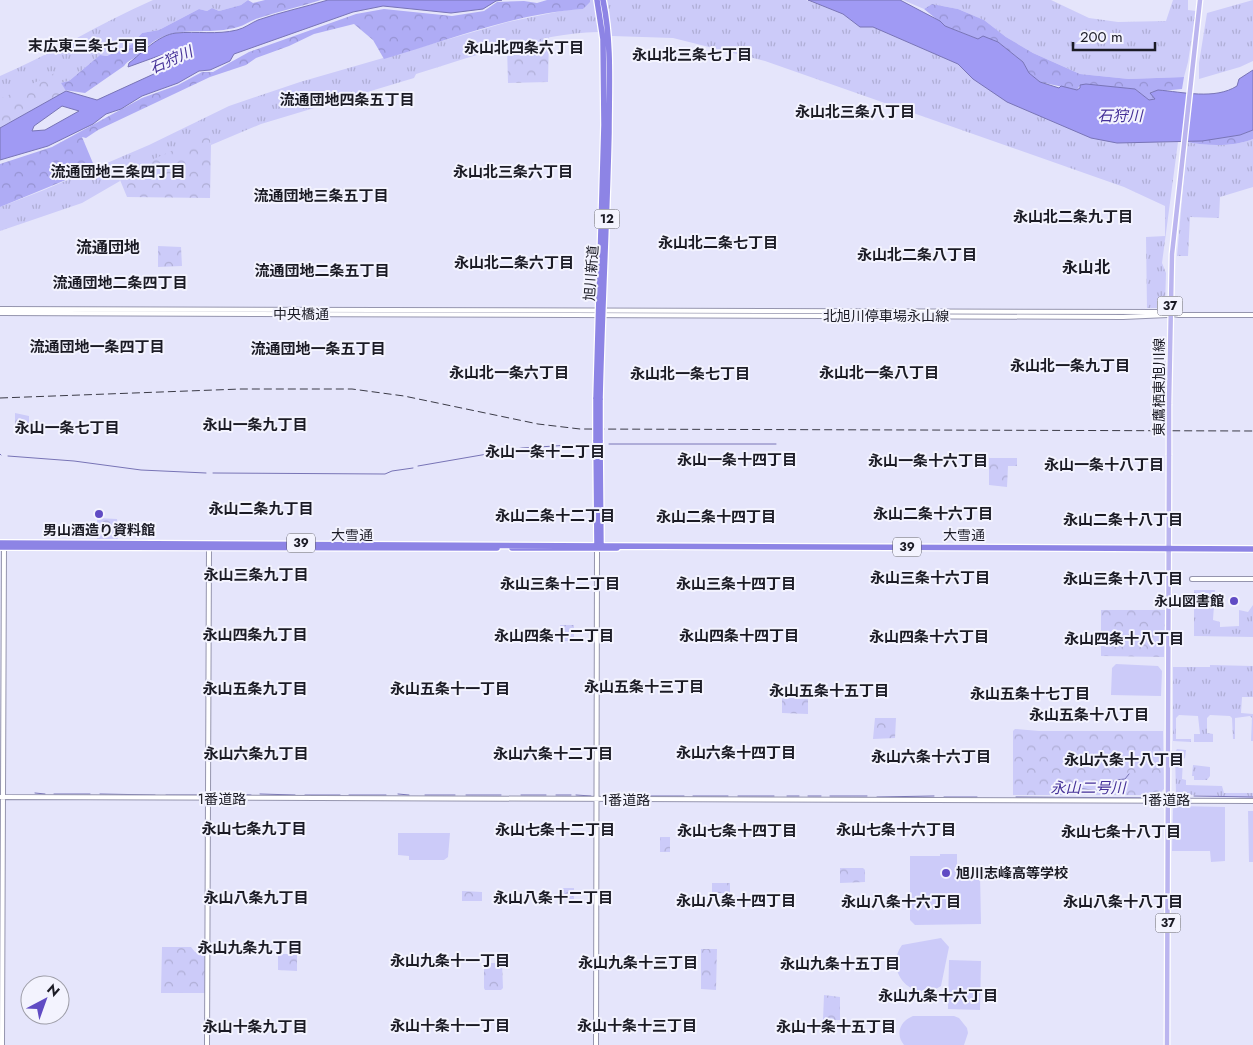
<svg xmlns="http://www.w3.org/2000/svg" width="1253" height="1045" font-family="Jost,'Noto Sans JP',sans-serif">
  <defs>
    <pattern id="grass-tufts" width="24" height="20" patternUnits="userSpaceOnUse" patternTransform="scale(1.25)"><rect width="24" height="20" fill="#cccbf9"/><path d="M3 7l-1-3M5 7V3M7 7l1-3M15 17l-1-3M17 17v-4M19 17l1-3" fill="none" stroke="#afaed5"/></pattern>
    <pattern id="forest-crowns" width="20" height="18" patternUnits="userSpaceOnUse" patternTransform="scale(1.25)"><rect width="20" height="18" fill="#afacf5"/><path d="M2 6a3 3 0 1 1 6 0M12 15a3 3 0 1 1 6 0" fill="none" stroke="#9693d2"/></pattern>
    <pattern id="park-crowns" width="20" height="18" patternUnits="userSpaceOnUse" patternTransform="scale(1.25)"><rect width="20" height="18" fill="#cccbf9"/><path d="M2 6a3 3 0 1 1 6 0M12 15a3 3 0 1 1 6 0" fill="none" stroke="#afaed5"/></pattern>
  </defs>
  <rect width="100%" height="100%" fill="#e5e5fb"/>
  <path fill="url(#grass-tufts)" d="M153,0H248L241,5L219,11L212,8L207,11L199,9L159,30L142,33L132,44L107,56L100,55L69,81L60,83L0,124V76C52,54 100,23 153,0Z
    M590,0H594L598,32C535,34 475,56 416,74L414,78L261,124L211,145L209,135L118,176L120,181L82,203L0,231V207L44,190L149,145L229,106L300,82L508,22L566,10L583,9Z
    M607,0H806L843,14L857,25L873,27L958,64L973,79L1116,143L1178,142L1162,263L1166,273L1165,305L1161,308H1147L1146,237L1165,236V206L1124,187L765,61L673,38L612,36Z
    M903,0H1051L1089,18L1118,22L1166,21L1173,0H1188V10L1196,11L1188,62L1184,77L1129,79L1080,74L1033,53L1006,37L984,20L958,9L932,4L924,9Z
    M1253,0V61L1240,67L1199,79V63L1207,13Z
    M1253,139V187L1220,197L1219,218L1190,217L1188,256H1177L1187,142C1206,146 1234,147 1253,139Z
    M1194,590H1215L1213,620L1220,622V627L1239,626V610L1248,612L1253,605V637L1194,636Z
    M1210,665L1253,666V697H1242L1241,713L1253,714V741H1251L1252,718L1250,716L1235,718V739H1233L1232,718L1230,716L1210,715L1207,718V733L1213,734V742H1194V734H1200L1198,716L1179,715L1176,718V739H1191V742L1173,741V667H1210Z
    M1177,749L1186,750L1185,758L1183,759L1182,779L1186,780V785L1222,786L1224,793H1253V798L1176,794L1175,752Z
    M1193,765L1210,767V776L1207,780H1194V776H1192Z"/>
  <path fill="url(#forest-crowns)" d="M248,0L253,3L265,0H321C300,7 279,11 259,18C251,20 245,25 238,27C199,38 170,19 139,55C134,59 128,60 124,66L85,93L64,90L60,83L69,81L100,55L107,56L132,44L142,33L159,30L199,9L207,11L212,8L219,11L241,5Z
    M547,0H590V2L583,9C516,13 449,40 384,59L373,40L354,24L314,34L289,46L256,58L246,65L210,77L98,130L86,138L82,137L95,168L0,207V164L52,147L142,98L178,85L202,72H213L249,52L356,14L384,9L452,16L484,11L497,2L524,1L537,3Z
    M932,4L958,9L984,20L1006,37L1033,53L1080,74L1129,79L1184,77L1182,89L1150,92L1156,99L1149,100L1135,89L1080,85L1077,90L1040,82L1029,73L1023,62L998,42L978,39L945,26L924,9Z
    M1253,130V139C1234,147 1206,146 1187,142L1240,135Z"/>
  <path fill="url(#park-crowns)" d="M549,37L548,82L508,83L507,46Z
    M55,73L66,91L0,128V99Z
    M209,134L211,145L210,198L127,197L118,175Z
    M158,246L181,247L182,266L158,267Z
    M15,413L29,416V432L15,431Z
    M989,458H1017V466H1008L1007,487L989,485Z
    M97,518L117,519L118,539H97Z
    M1101,610H1165L1164,657L1101,656Z
    M560,625H574V641H560Z
    M782,692L808,693V714L782,713Z
    M875,718H896L895,738L873,739Z
    M1015,729L1039,731H1163L1164,789L1158,795H1013V731Z
    M660,837H670V852H660Z
    M840,868H863L865,870V882L840,883Z
    M712,883H730V893H712Z
    M560,888H574V905H568V900H560Z
    M462,891L482,892V901H462Z
    M162,947H191L195,952H208V993H161Z
    M701,949H717L716,990L701,989Z
    M278,954H297V971L278,970Z
    M484,963H502L503,988L501,990H485L484,988Z
    M824,995L840,997V1020H823Z"/>
  <path fill="#cccbf9" d="M1116,664L1158,666L1162,671L1161,696L1111,695L1112,668Z
    M1175,806L1225,807V861L1211,862L1210,851H1172L1173,809Z
    M1248,811H1253V862H1249Z
    M398,833H450L448,857L444,860H409V856L398,855Z
    M940,854H957V867H975L980,874L981,924L915,925L910,920V856H940Z
    M941,938L949,947L941,986C913,1005 883,971 902,945Z
    M949,960L981,961L980,1010L948,1009Z
    M913,1016H954L959,1018L967,1028L968,1033L964,1045H904C895,1034 900,1021 913,1016Z"/>
  <path fill="#a09af4" stroke="#7874b6" fill-rule="evenodd" d="M328,0H502L496,1L483,9L451,13L383,6L353,12L234,54L230,61L210,70L199,71L178,83L142,96L121,109L106,114L93,124L48,146L0,160V128L66,91L97,100L193,56L187,50L164,54L128,67L129,63C142,53 158,35 176,33C197,31 217,35 237,30C245,28 251,23 258,20C281,12 305,7 328,0ZM62,106L79,111L45,130L32,131L34,126Z
    M808,0H900L940,21L945,26L978,39L983,36L998,42L1023,62L1029,73L1040,82L1059,88L1061,86L1077,90L1080,88V85L1086,84L1135,89L1149,100L1155,99L1150,93L1158,90C1183,92 1215,100 1237,86L1239,79L1253,70V130L1240,135L1202,141L1117,143L1091,138L1007,102L973,79L958,64L873,27H860L843,14Z"/>
  <g fill="none" stroke-linecap="round" stroke-linejoin="round">
    <path stroke="#7874b6" stroke-width="1" d="M609,444H776
      M0,454L1,455
      M8,456L74,461L141,470L206,473
      M418,466L522,448L587,444
      M213,473L385,474L392,471L413,468
      M1056,792H1065L1075,788L1101,791L1115,780L1125,779L1129,774
      M35,793L45,794
      M54,794H90
      M100,794L155,795
      M213,794H227
      M234,794L251,795
      M260,794L295,795
      M398,794L409,795
      M166,795H203
      M305,795H340
      M349,795H386
      M425,795H455
      M466,795H501
      M521,795H546
      M556,795H571
      M576,795L591,796
      M604,795L616,796
      M626,796H638
      M648,796H684
      M693,796H728
      M738,796H774
      M787,796H799
      M808,796H821
      M830,796H867
      M1194,796L1253,797
      M877,797L934,796
      M944,797H977
      M1016,797L1159,798"/>
    <defs>
      <path id="secondary" d="M0,309L1160,312L1179,315H1253
        M0,313L1123,317L1168,315
        M1192,579H1253
        M0,797L1253,801
        M2,1045L4,545
        M207,1045L209,547
        M596,1045L597,548"/>
      <path id="primary" d="M1169,404L1172,254L1200,0
        M1167,1045L1169,455"/>
      <path id="highway" d="M596,399L604,125L603,39L597,0
        M600,400C602,311 607,222 609,133C609,89 612,43 603,0
        M596,440L597,546
        M600,440L601,548
        M0,543L1253,549
        M0,547L497,548
        M512,548H617"/>
    </defs>
    <use href="#secondary" stroke="#9595ae" stroke-width="6"/>
    <use href="#primary" stroke="#fff" stroke-width="7"/>
    <use href="#highway" stroke="#fff" stroke-width="8"/>
    <use href="#secondary" stroke="#fff" stroke-width="4"/>
    <use href="#primary" stroke="#bbb5ef" stroke-width="4.5"/>
    <use href="#highway" stroke="#8d84e5" stroke-width="5.5"/>
    <path stroke="#3b3b47" stroke-width="1" stroke-dasharray="8 4" stroke-linecap="butt" d="M0,398L241,389H352L404,396L538,424L580,429L1253,431"/>
    <defs>
      <path id="primary-bridge" d="M1169,404V455"/>
      <path id="highway-bridge" d="M596,440V399
        M600,440V400"/>
    </defs>
    <use href="#primary-bridge" stroke="#fff" stroke-width="7" stroke-linecap="butt"/>
    <use href="#highway-bridge" stroke="#fff" stroke-width="8" stroke-linecap="butt"/>
    <use href="#primary-bridge" stroke="#bbb5ef" stroke-width="4.5"/>
    <use href="#highway-bridge" stroke="#8d84e5" stroke-width="5.5"/>
  </g>
  <g fill="#604bc4" stroke="#f3f3fe" stroke-width="2">
    <circle cx="99" cy="514" r="5"/>
    <circle cx="1234" cy="601" r="5"/>
    <circle cx="946" cy="873" r="5"/>
  </g>
  <g text-anchor="middle" stroke-width="4" stroke-linejoin="round" paint-order="stroke">
    <g fill="#f3f3fe" stroke="#5c5c66" stroke-width="1">
      <rect x="594.5" y="209.5" width="25" height="19" rx="4"/>
      <rect x="1157.5" y="296.5" width="25" height="19" rx="4"/>
      <rect x="287" y="533.5" width="28" height="19" rx="4"/>
      <rect x="893" y="537.5" width="28" height="19" rx="4"/>
      <rect x="1155.5" y="913.5" width="25" height="19" rx="4"/>
    </g>
    <g font-size="12" font-weight="bold" fill="#1b1b25">
      <text x="607" y="223">12</text>
      <text x="1170" y="310">37</text>
      <text x="301" y="547">39</text>
      <text x="907" y="551">39</text>
      <text x="1168" y="927">37</text>
    </g>
    <g font-size="14" fill="#1b1b25" stroke="#f3f3fe">
      <text transform="translate(591 273) rotate(-86)" y="5">旭川新道</text>
      <text x="301" y="319">中央橋通</text>
      <text x="886" y="321">北旭川停車場永山線</text>
      <text transform="translate(1159 387) rotate(-90)" y="5">東鷹栖東旭川線</text>
      <text x="352" y="540">大雪通</text>
      <text x="964" y="540">大雪通</text>
      <text x="222" y="804">1番道路</text>
      <text x="626" y="805">1番道路</text>
      <text x="1166" y="805">1番道路</text>
    </g>
    <g font-size="14" font-weight="bold" fill="#1b1b25" stroke="#f3f3fe">
      <text x="99" y="535">男山酒造り資料館</text>
      <text x="1224" y="606" text-anchor="end">永山図書館</text>
      <text x="956" y="878" text-anchor="start">旭川志峰高等学校</text>
    </g>
    <g font-size="15" font-weight="bold" fill="#1b1b25" stroke="#f3f3fe">
      <text x="88" y="51">末広東三条七丁目</text>
      <text x="524" y="53">永山北四条六丁目</text>
      <text x="692" y="60">永山北三条七丁目</text>
      <text x="347" y="105">流通団地四条五丁目</text>
      <text x="855" y="117">永山北三条八丁目</text>
      <text x="118" y="177">流通団地三条四丁目</text>
      <text x="513" y="177">永山北三条六丁目</text>
      <text x="321" y="201">流通団地三条五丁目</text>
      <text x="1073" y="222">永山北二条九丁目</text>
      <text x="718" y="248">永山北二条七丁目</text>
      <text x="917" y="260">永山北二条八丁目</text>
      <text x="514" y="268">永山北二条六丁目</text>
      <text x="322" y="276">流通団地二条五丁目</text>
      <text x="120" y="288">流通団地二条四丁目</text>
      <text x="97" y="352">流通団地一条四丁目</text>
      <text x="318" y="354">流通団地一条五丁目</text>
      <text x="1070" y="371">永山北一条九丁目</text>
      <text x="509" y="378">永山北一条六丁目</text>
      <text x="879" y="378">永山北一条八丁目</text>
      <text x="690" y="379">永山北一条七丁目</text>
      <text x="255" y="430">永山一条九丁目</text>
      <text x="67" y="433">永山一条七丁目</text>
      <text x="545" y="457">永山一条十二丁目</text>
      <text x="737" y="465">永山一条十四丁目</text>
      <text x="928" y="466">永山一条十六丁目</text>
      <text x="1104" y="470">永山一条十八丁目</text>
      <text x="261" y="514">永山二条九丁目</text>
      <text x="933" y="519">永山二条十六丁目</text>
      <text x="555" y="521">永山二条十二丁目</text>
      <text x="716" y="522">永山二条十四丁目</text>
      <text x="1123" y="525">永山二条十八丁目</text>
      <text x="256" y="580">永山三条九丁目</text>
      <text x="930" y="583">永山三条十六丁目</text>
      <text x="1123" y="584">永山三条十八丁目</text>
      <text x="560" y="589">永山三条十二丁目</text>
      <text x="736" y="589">永山三条十四丁目</text>
      <text x="255" y="640">永山四条九丁目</text>
      <text x="554" y="641">永山四条十二丁目</text>
      <text x="739" y="641">永山四条十四丁目</text>
      <text x="929" y="642">永山四条十六丁目</text>
      <text x="1124" y="644">永山四条十八丁目</text>
      <text x="644" y="692">永山五条十三丁目</text>
      <text x="255" y="694">永山五条九丁目</text>
      <text x="450" y="694">永山五条十一丁目</text>
      <text x="829" y="696">永山五条十五丁目</text>
      <text x="1030" y="699">永山五条十七丁目</text>
      <text x="1089" y="720">永山五条十八丁目</text>
      <text x="736" y="758">永山六条十四丁目</text>
      <text x="256" y="759">永山六条九丁目</text>
      <text x="553" y="759">永山六条十二丁目</text>
      <text x="931" y="762">永山六条十六丁目</text>
      <text x="1124" y="765">永山六条十八丁目</text>
      <text x="254" y="834">永山七条九丁目</text>
      <text x="555" y="835">永山七条十二丁目</text>
      <text x="896" y="835">永山七条十六丁目</text>
      <text x="737" y="836">永山七条十四丁目</text>
      <text x="1121" y="837">永山七条十八丁目</text>
      <text x="256" y="903">永山八条九丁目</text>
      <text x="553" y="903">永山八条十二丁目</text>
      <text x="736" y="906">永山八条十四丁目</text>
      <text x="901" y="907">永山八条十六丁目</text>
      <text x="1123" y="907">永山八条十八丁目</text>
      <text x="250" y="953">永山九条九丁目</text>
      <text x="450" y="966">永山九条十一丁目</text>
      <text x="638" y="968">永山九条十三丁目</text>
      <text x="840" y="969">永山九条十五丁目</text>
      <text x="938" y="1001">永山九条十六丁目</text>
      <text x="450" y="1031">永山十条十一丁目</text>
      <text x="637" y="1031">永山十条十三丁目</text>
      <text x="255" y="1032">永山十条九丁目</text>
      <text x="836" y="1032">永山十条十五丁目</text>
    </g>
    <g font-size="15" font-style="italic" fill="#453198" stroke="#f3f3fe">
      <text transform="translate(171 60) rotate(-24)" y="5">石狩川</text>
      <text x="1120" y="121">石狩川</text>
      <text x="1088" y="793">永山二号川</text>
    </g>
    <g font-size="16" font-weight="bold" fill="#1b1b25" stroke="#f3f3fe">
      <text x="108" y="253">流通団地</text>
      <text x="1086" y="273">永山北</text>
    </g>
  </g>
  <g transform="translate(45 1000) rotate(41)"><circle r="24" fill="#f3f3fe" stroke="#9d9da7"/>
  <path d="M0-4L9 19L0 12L-9 19Z" fill="#604bc4"/>
  <text y="-8" font-size="14" font-weight="bold" text-anchor="middle" fill="#1b1b25">N</text>
  </g>
  <path d="M1073 42v8h82v-8" fill="none" stroke="#1b1b25" stroke-width="2.5"/>
  <text x="1080" y="42" font-size="15" fill="#1b1b25" stroke="#f3f3fe" stroke-width="4" paint-order="stroke">200 m</text>
</svg>
